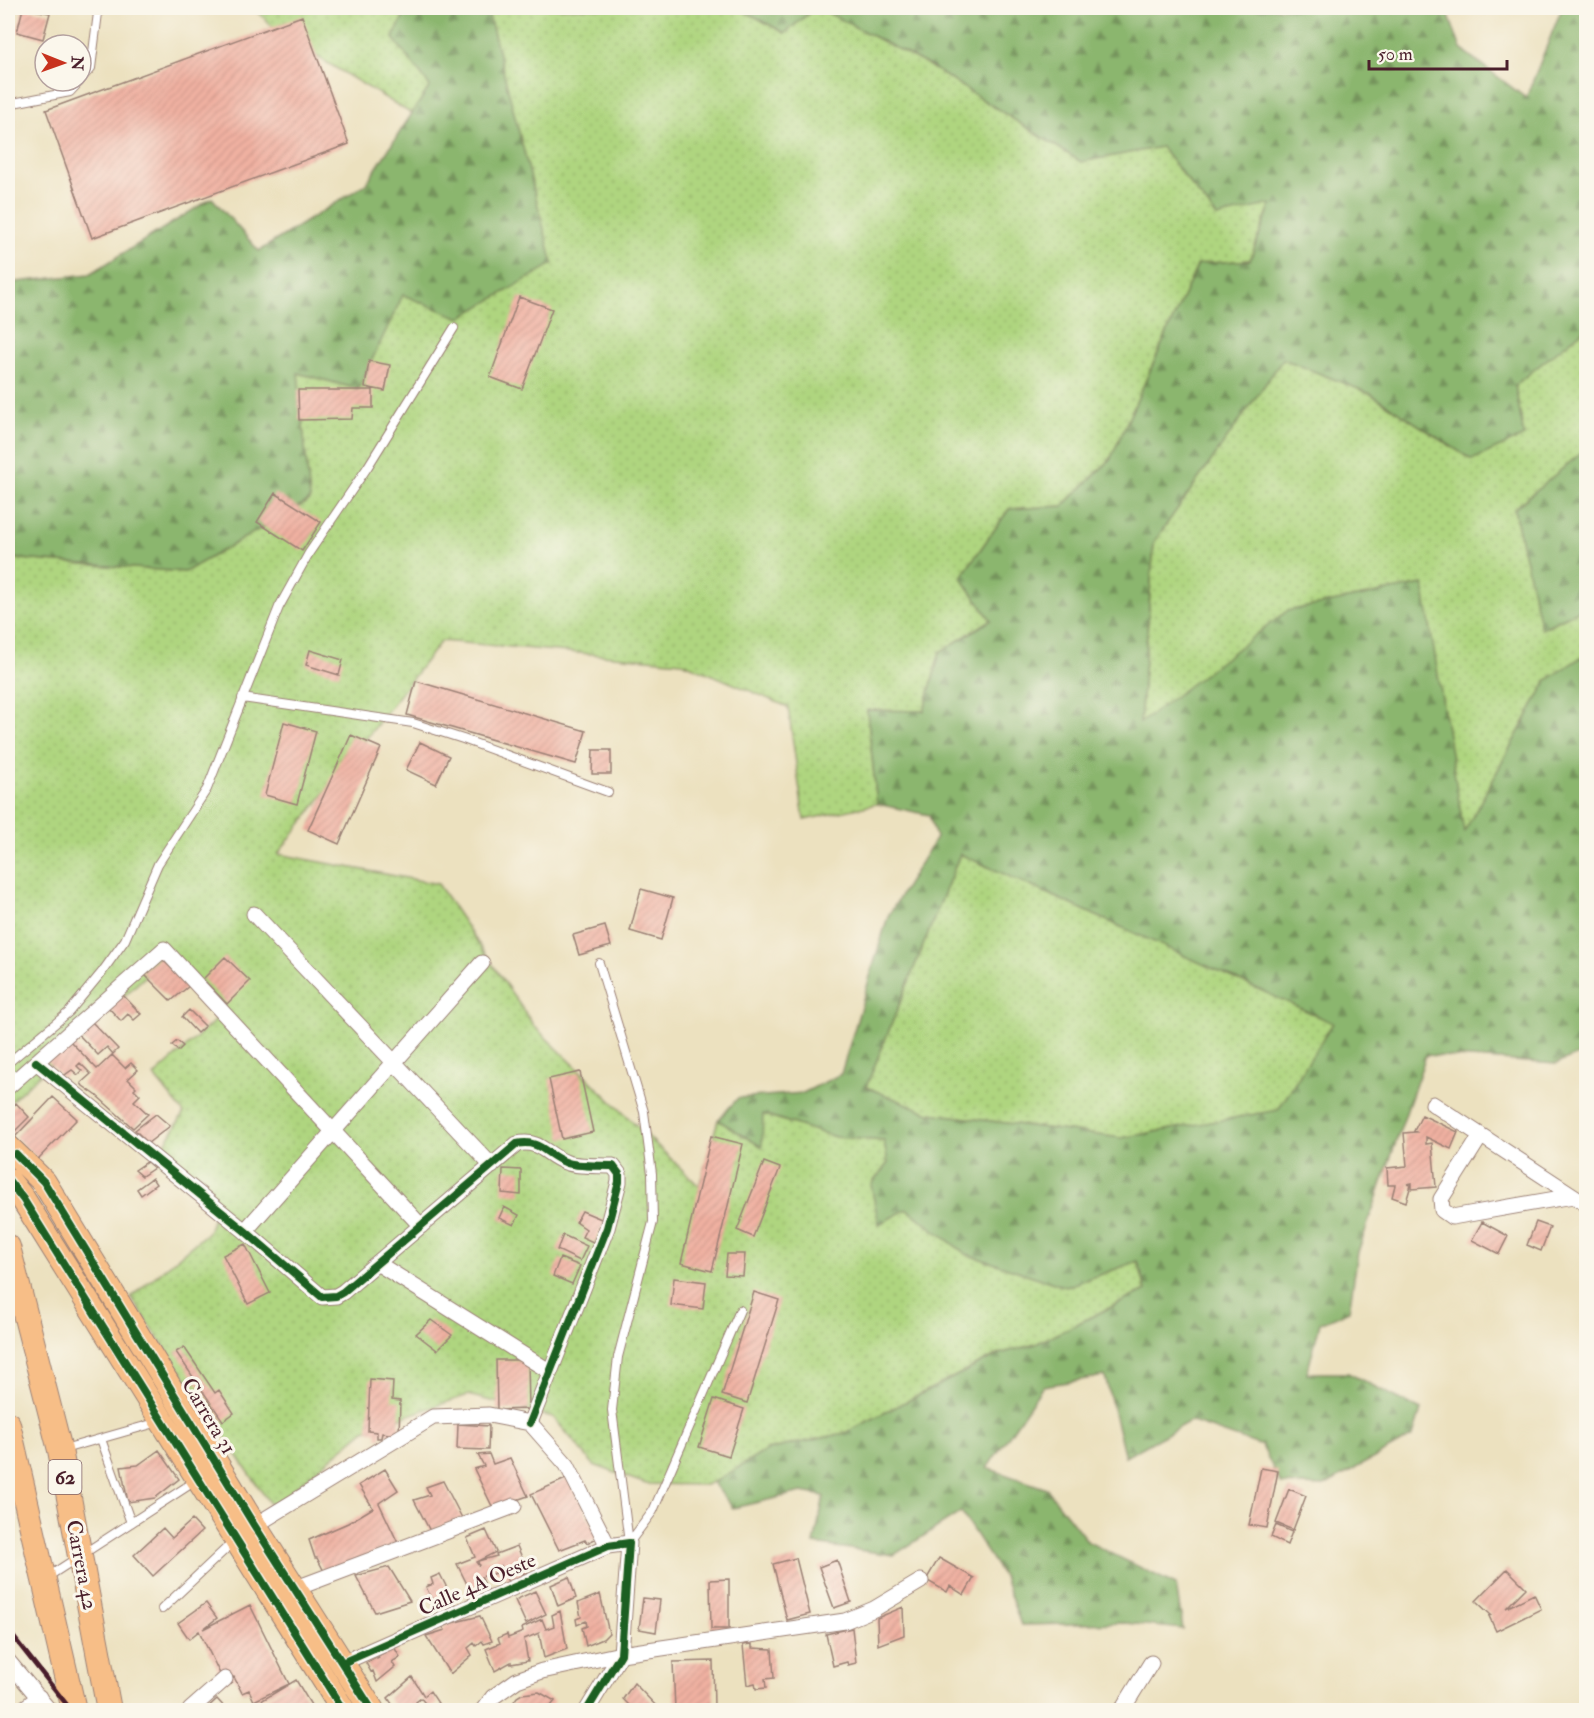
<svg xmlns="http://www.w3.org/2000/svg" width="1594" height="1718" font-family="'IM FELL Double Pica',serif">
  <defs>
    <pattern id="grass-dots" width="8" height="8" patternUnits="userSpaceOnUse" patternTransform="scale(1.5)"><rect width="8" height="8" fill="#afd57f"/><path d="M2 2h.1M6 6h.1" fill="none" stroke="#98b66e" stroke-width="1.8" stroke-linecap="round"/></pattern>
    <pattern id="forest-firs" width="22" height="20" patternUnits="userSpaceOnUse" patternTransform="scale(1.5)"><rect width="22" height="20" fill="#8bb66e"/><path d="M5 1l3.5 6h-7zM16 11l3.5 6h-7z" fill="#74935b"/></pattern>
    <pattern id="building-hatch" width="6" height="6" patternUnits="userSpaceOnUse" patternTransform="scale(1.5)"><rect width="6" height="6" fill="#f0b1a1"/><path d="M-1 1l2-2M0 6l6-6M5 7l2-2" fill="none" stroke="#cf988b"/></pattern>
  </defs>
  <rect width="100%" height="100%" fill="#fbf7ec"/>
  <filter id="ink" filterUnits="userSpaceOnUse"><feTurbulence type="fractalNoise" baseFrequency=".0167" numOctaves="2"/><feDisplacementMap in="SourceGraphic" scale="12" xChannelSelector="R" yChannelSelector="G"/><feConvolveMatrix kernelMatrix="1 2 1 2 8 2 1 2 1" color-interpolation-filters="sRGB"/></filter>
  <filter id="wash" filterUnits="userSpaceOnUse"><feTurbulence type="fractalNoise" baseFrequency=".008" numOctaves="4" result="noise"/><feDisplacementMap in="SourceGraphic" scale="24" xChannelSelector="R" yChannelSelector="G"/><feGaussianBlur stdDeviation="1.35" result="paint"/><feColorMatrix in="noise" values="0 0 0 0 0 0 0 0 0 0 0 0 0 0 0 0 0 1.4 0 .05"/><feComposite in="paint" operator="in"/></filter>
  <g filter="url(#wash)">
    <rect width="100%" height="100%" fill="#ece1bf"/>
    <path fill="url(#grass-dots)" stroke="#7c7a55" stroke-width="1.5" d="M254,8H408L393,38L430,86L412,114L281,35Z
      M487,8H739L785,33L815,8H819L928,65L1081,162L1161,147L1217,217L1271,203L1250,260L1198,264L1110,460L1063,506L1009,509L961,577L991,620L940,652L924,711L867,710L877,804L804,820L788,707L682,662L441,641L278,854L438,884L534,1026L699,1186L718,1120L761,1146L762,1114L835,1137L884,1141L888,1163L871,1185L907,1209L966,1254L1066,1287L1138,1261L1146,1290L1036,1344L998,1354L845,1433L767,1450L725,1477L705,1485L646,1484L594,1465L553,1417L468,1395L365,1430L272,1507L131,1297L208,1232L216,1210L156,1158L184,1113L154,1076L218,1018L166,957L8,1104V558L185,572L310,500L298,373L358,389L403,294L552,264Z
      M1586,328V449L1514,509L1542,629L1586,607V654L1547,680L1464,833L1140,724L1154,542L1283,358L1371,394L1472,460L1515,385Z
      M960,854L1334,1023L1278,1111L1121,1138L929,1113L866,1087Z"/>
    <path fill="url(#forest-firs)" stroke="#6a6a4c" stroke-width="1.5" fill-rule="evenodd" d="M408,8H487L553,264L460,318L403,295L358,389L298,373L310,500L185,572L8,558V283L90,274L212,198L259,251L366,184L430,86L393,38Z
      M739,8H815L785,33Z
      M819,8H1446L1461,49L1526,98L1562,8H1586V328L1515,385L1524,436L1472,460L1371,394L1283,359L1154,542L1140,723L1287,611L1423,584L1464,832L1547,680L1586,654V1052L1556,1064L1426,1055L1358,1252L1349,1311L1320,1323L1307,1373H1348L1421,1410L1413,1436L1324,1486L1281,1484L1262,1446L1190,1421L1125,1457L1105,1376L1043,1386L987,1468L1047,1489L1088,1542L1176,1585L1183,1629L1125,1623L1021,1625L1004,1578L961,1512L894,1555L814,1544L824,1496L802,1492L733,1508L713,1483L767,1450L845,1433L999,1354L1036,1344L1146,1290L1138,1261L1066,1287L966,1254L907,1209L879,1224L871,1185L888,1163L884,1141L835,1137L763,1114L762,1147L718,1120L738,1098L803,1093L841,1074L888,916L936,838L929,815L877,804L867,710L924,711L940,652L991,620L961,577L1009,509L1063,506L1110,460L1198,264L1250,260L1271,204L1217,217L1161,147L1081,162L928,65ZM960,854L1333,1023L1278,1110L1121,1138L929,1113L866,1087Z
      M1586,449V607L1541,629L1514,509Z"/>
    <g id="blocks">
      <path fill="url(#building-hatch)" d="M23,8L50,13L43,39L17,32Z
        M302,16L349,144L92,238L46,110Z
        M519,297L552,309L522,389L490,377Z
        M369,361L390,365L385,391L365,387Z
        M298,390H373V408H353L352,419L299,420Z
        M275,493L321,522L302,551L257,522Z
        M310,650L343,660L339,675L306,665Z
        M416,681L586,731L576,764L407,715Z
        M284,722L316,731L297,804L265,795Z
        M351,735L381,748L339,844L308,830Z
        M420,742L449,756L436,784L406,770Z
        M593,750H611V774H592Z
        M641,889L673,898L661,940L630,931Z
        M605,926L611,946L579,955L573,935Z
        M159,956L189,986L171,1001L141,971Z
        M225,957L250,981L227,1004L203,979Z
        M120,992L141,1014L134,1020L128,1014L121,1021L107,1006Z
        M189,1010L205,1026L197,1033L182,1017Z
        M91,1021L118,1049L113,1054L107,1047L98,1055L78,1034Z
        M69,1040L97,1069L112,1055L125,1068L131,1063L138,1070L128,1079L136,1087L134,1089L140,1095L134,1101L148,1114L133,1128L96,1095L83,1086L81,1083L91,1074L80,1063L77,1066L82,1071L78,1075L72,1070L62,1077L45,1058Z
        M177,1041L183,1046L178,1051L172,1045Z
        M580,1072L593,1132L562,1139L549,1079Z
        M53,1097L77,1119L38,1159L15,1137Z
        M16,1103L29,1117L12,1134L8,1129V1111Z
        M156,1114L170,1126L148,1143L135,1130Z
        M1422,1115L1458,1132L1451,1149L1426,1137V1144L1432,1143L1436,1187L1412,1189V1183L1407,1184L1411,1185L1406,1202L1392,1197L1395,1185H1388L1387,1168L1407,1166L1404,1133L1416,1132L1414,1131Z
        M711,1136L743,1144L712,1271L681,1263Z
        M147,1162L154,1168L142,1176L135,1170Z
        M764,1162L780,1168L753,1237L737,1230Z
        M503,1169L521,1170V1195L502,1193Z
        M152,1178L156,1184L141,1195L137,1189Z
        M504,1207L519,1215L514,1225L499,1218Z
        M582,1211L606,1221L595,1243L582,1237L586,1229L576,1222Z
        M1482,1222L1508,1236L1499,1254L1472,1240Z
        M1536,1222L1550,1227L1541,1251L1527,1245Z
        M563,1235L587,1246L580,1261L557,1250Z
        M1586,1235V1254L1581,1253Z
        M245,1244L270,1293L248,1304L223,1255Z
        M727,1254H745L743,1276L725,1275Z
        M560,1258L580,1266L572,1284L553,1276Z
        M674,1278L706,1282L703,1309L671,1305Z
        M754,1292L779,1300L747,1403L722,1395Z
        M431,1320L452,1335L437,1350L416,1334Z
        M184,1347L215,1393L219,1390L234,1413L223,1421L176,1352Z
        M496,1360H528L529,1409L497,1410Z
        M370,1379L393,1381L392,1400L400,1401L399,1435L382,1433L381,1438H377V1432L368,1431Z
        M714,1399L744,1409L729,1456L699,1447Z
        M458,1424L489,1426L488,1450L457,1449Z
        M159,1450L179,1479L155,1498L128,1502L121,1467L138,1465Z
        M489,1454L493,1464L510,1458L528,1496L493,1508L474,1469L484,1466L478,1455Z
        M1261,1468L1278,1471L1267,1528L1249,1525Z
        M385,1469L398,1490L379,1503L398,1543L326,1575L317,1558H315L309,1540L348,1523L373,1508L359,1485Z
        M568,1478L599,1537L587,1543L585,1540L559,1550L531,1494Z
        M443,1481L462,1518L430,1531L414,1500L430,1495L426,1487Z
        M1289,1489L1306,1496L1293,1530L1276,1523Z
        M192,1520L202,1531L153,1576L134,1555L163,1528L172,1538Z
        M1276,1525L1292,1532L1287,1545L1271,1537Z
        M486,1530L496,1552L476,1562L479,1566L478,1561L497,1556L496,1554L517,1546L529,1574L523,1573L521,1574L522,1576L508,1582L501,1565L503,1571L481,1577L488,1590L473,1596L457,1564L475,1557L467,1538Z
        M796,1558L810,1614L787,1620L773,1564Z
        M939,1558L974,1578L964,1595L950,1586L947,1592L926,1580Z
        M837,1560L851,1602L834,1608L819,1567Z
        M389,1567L410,1601L375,1612L356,1576Z
        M1507,1569L1526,1588L1506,1608L1534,1594L1541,1609L1496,1631L1489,1616L1491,1615L1476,1601Z
        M440,1574L455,1604L437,1611L426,1587L433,1584L431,1578Z
        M569,1577L576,1598L558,1606L551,1585Z
        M729,1579V1629H711L710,1580Z
        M535,1591L546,1614L526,1624L515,1600Z
        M600,1594L609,1633L603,1639L586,1646L582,1628L587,1626L586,1621L577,1625L576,1619L581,1617L578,1603Z
        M643,1598L660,1600L656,1632L639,1629Z
        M206,1603L217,1618L203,1629L250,1605L289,1684L254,1701L249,1690L242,1693L234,1677L224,1682L199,1631L189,1639L178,1623Z
        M903,1607L904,1635L878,1645L877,1618Z
        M560,1611L567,1649L544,1658L539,1633L524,1639L528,1661L511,1664V1662L495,1671L486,1649L500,1643L498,1638L507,1634L508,1638L523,1632L522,1628L542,1619L546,1629L554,1626L552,1615Z
        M480,1616L492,1641L484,1644L482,1641L476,1646L474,1643L468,1648L472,1655L450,1674L426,1636L445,1630L443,1627L452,1623Z
        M852,1628L856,1663L848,1665L847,1662L833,1666L826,1634Z
        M752,1644V1648L772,1649L774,1678L765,1679L766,1688L756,1689L755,1683L747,1685L743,1645Z
        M394,1647L400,1657L392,1662L395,1667L377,1682L373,1671L371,1672L366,1663L376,1658L377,1659L379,1658L378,1656Z
        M713,1661L714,1707L675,1709L673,1662Z
        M412,1677L424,1696L430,1691L438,1703L430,1710L421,1698L416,1702L422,1710H396L388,1698Z
        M296,1680L314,1710H260L256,1704Z
        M634,1683L660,1710H634L623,1699Z
        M539,1692L555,1701L548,1710L536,1709L535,1710H508L517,1697L522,1694Z
        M217,1699L227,1710H205Z"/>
    </g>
  </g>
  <g filter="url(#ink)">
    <use href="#blocks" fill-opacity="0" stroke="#9b8075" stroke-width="1.5"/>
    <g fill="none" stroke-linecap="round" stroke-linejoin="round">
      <defs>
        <path id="service" d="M81,79L91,68L98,13
          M8,104L70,92L80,81
          M242,698L413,723L463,739L608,792
          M599,963L644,1112L652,1174L653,1222L618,1357L612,1410L629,1543
          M8,1063L69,1012L102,972L125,940L158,864L207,789L279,607L309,553L367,468L454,328
          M101,1439L131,1523
          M64,1449L159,1422
          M629,1543L653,1511L740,1310
          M46,1578L197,1480
          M162,1609L233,1542"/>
        <path id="minor" d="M254,914L492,1166
          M36,1062L245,1231L322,1297L336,1296L343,1292L517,1144C540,1139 546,1155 565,1162C576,1167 600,1165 613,1166L619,1174V1182L607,1228L530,1423
          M8,1087L164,949L421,1226
          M1433,1104L1586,1204
          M1480,1137L1441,1199L1442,1210L1452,1217L1573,1196
          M245,1231L482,963
          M377,1263L549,1371
          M249,1529L433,1417L489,1415L530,1423L567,1465L608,1546
          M294,1589L514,1506
          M8,1661L49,1710
          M342,1663L608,1546L629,1543L621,1654L587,1710
          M22,1710L39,1697
          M190,1710L225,1679
          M483,1710L493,1697L517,1680L542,1671L621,1654L845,1621L874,1609L921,1581
          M1122,1710L1151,1663"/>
        <path id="trunk" d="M8,1147L44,1182L254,1525L372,1710
          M8,1180L23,1199L343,1710
          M8,1247L60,1450L109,1710
          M8,1424L74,1710"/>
      </defs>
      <use href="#service" stroke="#9b8075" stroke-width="10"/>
      <use href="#minor" stroke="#9b8075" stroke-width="17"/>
      <use href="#trunk" stroke="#9b8075" stroke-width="26"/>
      <use href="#service" stroke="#fff" stroke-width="8"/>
      <use href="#minor" stroke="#fff" stroke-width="15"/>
      <use href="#trunk" stroke="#f7be87" stroke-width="24"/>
      <path stroke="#4a1f2b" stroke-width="4.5" d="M8,1630L71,1710"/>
      <defs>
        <path id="cycleway" d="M36,1062L245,1231L322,1297L336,1296L343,1292L517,1144C540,1139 546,1155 565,1162C576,1167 600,1165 613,1166L619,1174V1182L607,1228L530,1423
          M16,1154L44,1182L254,1525L372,1710
          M8,1180L23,1199L343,1710
          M342,1663L608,1546L629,1543L621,1654L587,1710"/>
      </defs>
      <use href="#cycleway" stroke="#fbf7ec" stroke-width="11"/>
      <use href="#cycleway" stroke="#1b5e20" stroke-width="8"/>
    </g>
  </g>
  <g text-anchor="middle" stroke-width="6" stroke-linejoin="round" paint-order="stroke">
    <rect fill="#fbf7ec" stroke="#7f6065" stroke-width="1.5" x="48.5" y="1460" width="33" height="34" rx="4.5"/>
    <g font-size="20" font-weight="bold" fill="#4a1f2b">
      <text x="65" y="1484">62</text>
    </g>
    <g font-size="21" fill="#4a1f2b" stroke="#fbf7ec">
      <text transform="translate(209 1416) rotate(59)" y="7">Carrera 31</text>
      <text transform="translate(82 1565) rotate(79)" y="7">Carrera 42</text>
      <text transform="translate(477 1584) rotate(-24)" y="7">Calle 4A Oeste</text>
    </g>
  </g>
  <rect width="1594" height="1718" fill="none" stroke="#fbf7ec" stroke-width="30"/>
  <g transform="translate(63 63) rotate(91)"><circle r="28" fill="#fbf7ec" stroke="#b4a19f" stroke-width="1.5"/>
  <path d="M0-4.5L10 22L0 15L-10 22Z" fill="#c8321e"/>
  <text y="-9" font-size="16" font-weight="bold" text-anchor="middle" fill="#4a1f2b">N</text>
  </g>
  <path d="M1369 60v9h138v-9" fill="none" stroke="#4a1f2b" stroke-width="3"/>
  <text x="1378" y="60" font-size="18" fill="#4a1f2b" stroke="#fbf7ec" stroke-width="4.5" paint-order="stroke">50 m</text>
</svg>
